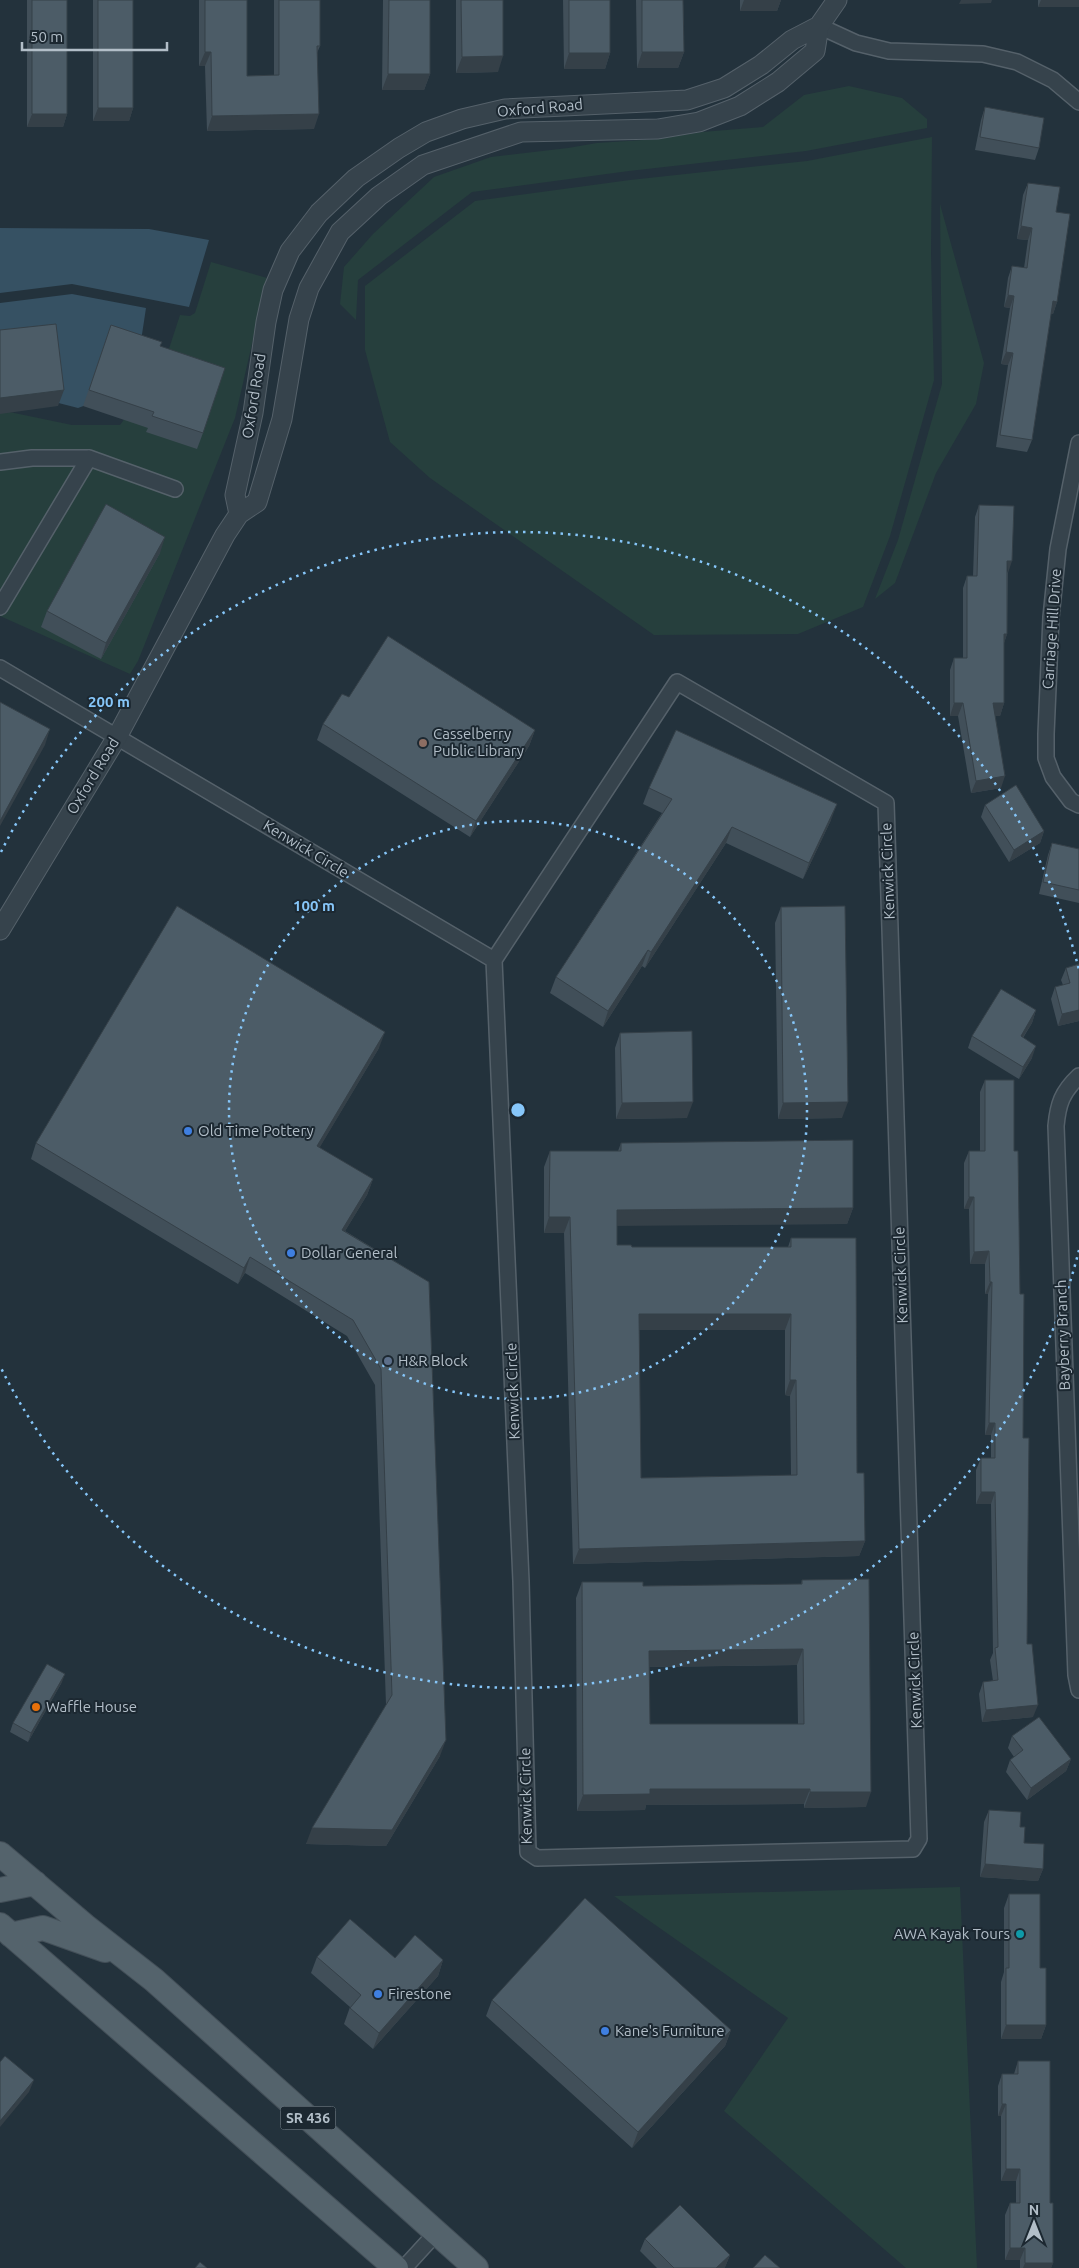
<svg xmlns="http://www.w3.org/2000/svg" width="1079" height="2268" font-family="Ubuntu,sans-serif">
  <rect width="100%" height="100%" fill="#23323c"/>
  <path fill="#263f3d" d="M849,86L902,98L927,119V128L806,151L629,171L472,192L358,280L356,320L340,304L344,267L373,234L434,177L491,157L568,148L597,143L658,139L702,132L763,127L804,95Z
    M932,137L931,254L934,380L890,536L863,607L798,634L654,635L430,478L390,442L365,350V286L475,201L630,180L807,161Z
    M940,204L984,363L976,404L936,473L895,583L875,599L898,540L942,384Z
    M211,262L267,278L235,418L138,661L130,674L0,616V410L72,425H120L163,367L180,315L190,316L195,313Z
    M960,1887L977,2268H906L724,2111L788,2018L614,1896Z"/>
  <path fill="#365163" d="M0,228L149,229L209,240L189,307L72,284L0,293Z
    M72,294L146,308L134,387L78,408L0,388V303Z"/>
  <g fill="none" stroke-linecap="round" stroke-linejoin="round">
    <defs>
      <path id="minor" d="M819,26L856,43L889,51L983,54L1017,62L1053,80L1079,102
        M1079,443L1058,549L1051,617L1046,734V758L1053,777L1071,801L1079,805
        M0,462L32,458H89L175,489
        M0,607L89,458
        M0,668L494,960L521,1581L528,1852L537,1858L913,1849L919,1839L886,803L677,682L494,960
        M1079,1076C1062,1092 1058,1104 1056,1126L1076,1675L1079,1690
        M404,2268L437,2232"/>
      <path id="tertiary" d="M239,514L235,495L253,413L266,322L273,290L290,251L319,213L356,178L399,148L426,132L462,119L505,109L687,100L724,88L761,65L792,40L819,26
        M0,930L117,737L225,535L239,514L257,502L282,419L299,319L309,288L340,232L379,196L423,165L521,132L658,129L699,122L740,106L778,82L815,51L819,26L837,0"/>
      <path id="primary" d="M0,1854L85,1926L154,1980L476,2268
        M0,1890L35,1883
        M0,1925L396,2268
        M11,1935L43,1928L105,1950"/>
    </defs>
    <use href="#minor" stroke="#55616a" stroke-width="18"/>
    <use href="#tertiary" stroke="#55616a" stroke-width="21"/>
    <use href="#primary" stroke="#434f58" stroke-width="26"/>
    <use href="#minor" stroke="#36434c" stroke-width="15"/>
    <use href="#tertiary" stroke="#36434c" stroke-width="19"/>
    <use href="#primary" stroke="#54636c" stroke-width="24"/>
  </g>
  <path fill="#414f59" fill-rule="evenodd" d="M27,0H67V114L63,127H27Z
    M93,0H133V108L129,121H93Z
    M199,0H247V76L274,75V0H320V46L317,53L314,129L207,131L205,66H199Z
    M383,0H430V74L424,90H382Z
    M456,0H503L498,72L456,73Z
    M563,0H610V53L605,69H564Z
    M636,0H683L684,52L678,68H637Z
    M740,0H781L777,11H740Z
    M1038,0H1079V7H1038Z
    M985,107L1039,148L1035,160L975,150L981,120Z
    M1028,183L1056,212L1057,302L1053,314H1051L1032,440L1027,452L996,447L1008,365L1001,364L1010,308L1004,307L1008,278L1012,266L1024,268L1028,240L1017,239L1023,195Z
    M111,325L203,433L197,449L146,432L148,428L83,406Z
    M979,505L1008,573L1007,634L1004,643V703L1000,716H995L1001,788L971,793L958,716H950V670L954,658H963V588L967,576H973L975,517Z
    M160,553L101,659L41,627L47,611Z
    M349,697L535,730L529,746L470,837L317,740L323,724Z
    M649,788L831,820L803,879L726,843L645,968L642,966L603,1027L550,993L556,977L662,813L643,804Z
    M985,805L1044,831L1040,843L1009,862L981,817Z
    M1052,843L1079,849V903L1039,894L1048,855Z
    M781,907L842,1118L778,1119L775,923Z
    M1066,968L1079,1021L1058,1026L1051,999L1055,987L1063,985L1061,980Z
    M1036,1010L1032,1023L1023,1038L1032,1058L1019,1079L968,1048L972,1036Z
    M620,1033L687,1118L616,1119L615,1048Z
    M379,1048L319,1148L373,1179L367,1195L345,1231L429,1282L440,1756L386,1846L306,1844L386,1705L375,1385L347,1336L245,1273L238,1284L31,1159L36,1143Z
    M985,1080L1014,1151L1023,1438L1027,1644L1033,1717L982,1722L979,1694L983,1682L993,1681L990,1660L993,1653L991,1504H976V1470L981,1458H991V1435H985L988,1294H985V1264H970L969,1209H964V1163L969,1151H980V1092Z
    M621,1143L853,1208L847,1224L617,1225V1245L632,1247H788L791,1238L857,1473L865,1541L859,1556L573,1564L564,1233H544V1167L550,1151H618ZM639,1330H785V1395L790,1396L791,1475L641,1478Z
    M802,1580L866,1807L804,1808V1804L646,1805L645,1810L577,1811L576,1598L582,1582L643,1586L801,1584ZM797,1665L798,1724H650L649,1667Z
    M62,1682L28,1742L10,1732L13,1723Z
    M1012,1736L1071,1759L1066,1771L1027,1800L1006,1772L1010,1760L1014,1757L1008,1748Z
    M989,1810L1020,1827L1024,1843L1043,1869L1038,1881L980,1877L984,1822Z
    M1009,1894L1046,2025L1041,2039H1001V1982L1004,1972V1908Z
    M317,1957L395,1958L443,1960L438,1976L373,2049L344,2024L350,2007L311,1973Z
    M492,2000L731,2030L725,2046L632,2148L486,2016Z
    M1018,2061L1050,2203L1053,2263L1051,2268H1020V2260H1005V2215L1010,2203H1016V2181H1001V2116H998V2086L1002,2074H1014Z
    M645,2239L730,2255L725,2267L724,2268H657L640,2251Z"/>
  <path fill="#354048" d="M744,0H781L777,11H740Z
    M961,0H992L991,3L959,4Z
    M1041,0H1079V7H1038Z
    M205,52H211L205,66H199Z
    M642,52H684L678,68H637Z
    M569,53H610L605,69H564Z
    M503,56L498,72L456,73L462,57Z
    M388,74H430L424,90H382Z
    M98,108H133L129,121H93Z
    M32,114H67L63,127H27Z
    M319,114L314,129L207,131L212,116Z
    M1021,226L1032,228L1028,240L1017,239Z
    M1008,295L1014,296L1010,308L1004,307Z
    M1053,301L1057,302L1053,314H1048Z
    M1006,352L1013,353L1008,365L1001,364Z
    M64,390L58,406L0,414V398Z
    M165,537L160,553L101,659L106,643Z
    M1007,561H1012L1008,573Z
    M1004,634H1007L1003,646Z
    M954,703H963L958,716H950Z
    M993,703H1004L1000,716H989Z
    M50,729L45,745L0,826V821Z
    M535,730L529,746L470,837L476,821Z
    M1005,776L1001,788L971,793L976,781Z
    M837,804L831,820L803,879L809,863Z
    M732,827L726,843L645,968L651,952Z
    M1044,831L1040,843L1009,862L1014,850Z
    M648,950L642,966L603,1027L608,1011Z
    M1036,1010L1032,1023L1016,1048L1021,1036Z
    M1079,1010V1021L1058,1026L1062,1014Z
    M385,1032L379,1048L311,1162L317,1146Z
    M1036,1046L1032,1058L1019,1079L1023,1067Z
    M693,1102L687,1118L616,1119L622,1103Z
    M848,1102L842,1118L778,1119L783,1103Z
    M373,1179L367,1195L336,1246L342,1230Z
    M969,1197H974L969,1209H964Z
    M853,1208L847,1224L611,1226L617,1210Z
    M549,1217H570L564,1233H544Z
    M989,1251L985,1264H970L974,1252Z
    M250,1257L245,1273L238,1284L244,1268Z
    M990,1282H992L988,1294H985Z
    M639,1314H791L785,1330H633Z
    M790,1380H796L790,1396L785,1395Z
    M989,1423H995L991,1435H985Z
    M981,1492H995L991,1504H976Z
    M865,1541L859,1556L573,1564L579,1549Z
    M803,1649L797,1665L643,1667L649,1651Z
    M65,1674L62,1682L28,1742L31,1733Z
    M1038,1705L1033,1717L982,1722L986,1710Z
    M446,1740L440,1756L386,1846L306,1844L312,1828Z
    M1071,1759L1066,1771L1027,1800L1031,1788Z
    M650,1789H810L804,1804L646,1805L645,1810L577,1811L583,1795Z
    M810,1792H871L866,1807L804,1808Z
    M985,1864L1043,1869L1038,1881L980,1877Z
    M443,1960L438,1976L373,2049L379,2033Z
    M1006,2025H1046L1041,2039H1001Z
    M731,2030L725,2046L632,2148L638,2132Z
    M34,2080L29,2092L0,2127V2121Z
    M1002,2104H1006L1001,2116H998Z
    M1006,2169H1020L1016,2181H1001Z
    M1010,2248H1025L1020,2260H1005Z
    M730,2255L725,2267L724,2268H716Z
    M1025,2263H1053L1051,2268H1023Z"/>
  <path fill="#4c5c67" stroke="#354048" fill-rule="evenodd" d="M32,0H67V114H32Z
    M98,0H133V108H98Z
    M205,0H247V76L279,75V0H320V46H317L319,114L212,116L211,52H205Z
    M389,0H430V74H388Z
    M461,0H503V56L462,57Z
    M569,0H610V53H569Z
    M642,0H683L684,52H642Z
    M985,107L1044,118L1039,148L980,137Z
    M1028,183L1060,187L1056,212L1070,214L1057,302L1053,301L1032,440L1000,435L1013,353L1006,352L1014,296L1008,295L1012,266L1027,268L1032,228L1021,226Z
    M56,324L64,390L0,398V330Z
    M111,325L162,342L160,346L225,368L203,433L152,416L154,412L89,390Z
    M106,504L165,537L106,643L47,611Z
    M979,505L1014,506L1012,561H1007V634H1004V703H993L1005,776L976,781L963,703H954V658H967V576H977Z
    M388,636L535,730L476,821L323,724L342,694L349,697Z
    M0,702L50,729L0,821Z
    M676,730L837,804L809,863L732,827L651,952L648,950L608,1011L556,977L672,799L649,788Z
    M1016,785L1044,831L1014,850L985,805Z
    M1052,843L1079,849V890L1043,882Z
    M177,906L385,1032L317,1146L373,1179L342,1230L429,1282L446,1740L392,1830L312,1828L392,1695L381,1369L353,1320L250,1257L244,1268L36,1143Z
    M845,906L848,1102L783,1103L781,907Z
    M1079,964V1010L1062,1014L1055,987L1070,983L1066,968Z
    M1001,989L1036,1010L1021,1036L1036,1046L1023,1067L972,1036Z
    M692,1031L693,1102L622,1103L620,1033Z
    M985,1080H1014V1151H1018L1020,1294H1024L1023,1438H1029L1027,1644H1032L1038,1705L986,1710L983,1682L998,1680L995,1648L998,1647L995,1492H981V1458H995V1423H989L992,1282H990L989,1251L974,1252V1197H969V1151H985Z
    M853,1140V1208L617,1210V1245H631L632,1247H791V1238H856L857,1473H864L865,1541L579,1549L570,1217H549L550,1151H621V1143ZM639,1314H791L790,1380H796L797,1475L641,1478Z
    M869,1579L871,1792H810V1789H650V1794L583,1795L582,1582H643V1586L802,1584V1580ZM803,1649L804,1724H650L649,1651Z
    M47,1664L65,1674L31,1733L13,1723Z
    M1039,1717L1071,1759L1031,1788L1010,1760L1023,1750L1012,1736Z
    M989,1810L1021,1812L1020,1827H1025L1024,1843L1044,1844L1043,1869L985,1864Z
    M1009,1894H1040V1968H1046V2025H1006V1968H1009Z
    M585,1898L731,2030L638,2132L492,2000Z
    M350,1919L395,1958L415,1935L443,1960L379,2033L350,2008L361,1995L317,1957Z
    M5,2056L34,2080L0,2121V2062Z
    M1018,2061H1050V2203H1053V2263H1025V2248H1010V2203H1020V2169H1006V2104H1002V2074H1018Z
    M680,2205L730,2255L716,2268H674L645,2239Z
    M765,2255L780,2268H753Z
    M200,2262L207,2268H195Z"/>
  <g fill="none" stroke="#86c6f9" stroke-width="2.5" stroke-dasharray="2.5 5">
    <circle cx="518" cy="1110" r="289"/>
    <path d="M1079 1250A578 578 0 0 1 1 1368M1 852A578 578 0 0 1 1079 970"/>
  </g>
  <circle fill="#8d6e63" stroke="#1c2831" stroke-width="2" cx="423" cy="743" r="5"/>
  <g fill="#3f7fe0" stroke="#1c2831" stroke-width="2">
    <circle cx="188" cy="1131" r="5"/>
    <circle cx="291" cy="1253" r="5"/>
    <circle cx="378" cy="1994" r="5"/>
    <circle cx="605" cy="2031" r="5"/>
  </g>
  <circle fill="#5c6f8a" stroke="#1c2831" stroke-width="2" cx="388" cy="1361" r="5"/>
  <circle fill="#e8710a" stroke="#1c2831" stroke-width="2" cx="36" cy="1707" r="5"/>
  <circle fill="#0f9aa8" stroke="#1c2831" stroke-width="2" cx="1020" cy="1934" r="5"/>
  <g text-anchor="middle" stroke-width="4" stroke-linejoin="round" paint-order="stroke">
    <rect fill="#1c2831" stroke="#85919b" stroke-width="1" x="280.5" y="2106.5" width="55" height="23" rx="4"/>
    <g font-size="14" font-weight="bold" fill="#b2bec8">
      <text x="308" y="2123">SR 436</text>
    </g>
    <g font-size="15" fill="#b2bec8" stroke="#1c2831">
      <text transform="translate(540 108) rotate(-5)" y="5">Oxford Road</text>
      <text transform="translate(254 396) rotate(-81)" y="5">Oxford Road</text>
      <text transform="translate(1052 629) rotate(-86)" y="5">Carriage Hill Drive</text>
      <text transform="translate(93 776) rotate(-59)" y="5">Oxford Road</text>
      <text transform="translate(306 849) rotate(31)" y="5">Kenwick Circle</text>
      <text transform="translate(888 871) rotate(-92)" y="5">Kenwick Circle</text>
      <text transform="translate(901 1275) rotate(-92)" y="5">Kenwick Circle</text>
      <text transform="translate(1063 1335) rotate(-92)" y="5">Bayberry Branch</text>
      <text transform="translate(513 1391) rotate(-92)" y="5">Kenwick Circle</text>
      <text transform="translate(915 1680) rotate(-92)" y="5">Kenwick Circle</text>
      <text transform="translate(526 1796) rotate(-91)" y="5">Kenwick Circle</text>
    </g>
    <g font-size="15" fill="#b2bec8" stroke="#1c2831" text-anchor="start">
      <text x="433" y="739">Casselberry<tspan x="433" dy="17">Public Library</tspan></text>
      <text x="198" y="1136">Old Time Pottery</text>
      <text x="301" y="1258">Dollar General</text>
      <text x="398" y="1366">H&amp;R Block</text>
      <text x="46" y="1712">Waffle House</text>
      <text x="1010" y="1939" text-anchor="end">AWA Kayak Tours</text>
      <text x="388" y="1999">Firestone</text>
      <text x="615" y="2036">Kane's Furniture</text>
    </g>
  </g>
  <circle cx="518" cy="1110" r="8" fill="#86c6f9" stroke="#1c2831" stroke-width="2.5"/>
  <g font-size="15" text-anchor="middle" font-weight="bold" fill="#86c6f9" stroke="#1c2831" stroke-width="4" stroke-linejoin="round" paint-order="stroke">
    <text x="109" y="707">200 m</text>
    <text x="314" y="911">100 m</text>
  </g>
  <g transform="translate(1034 2223)" stroke="#1c2831" stroke-width="4" paint-order="stroke">
  <path d="M0-4L9 19L0 12L-9 19Z" fill="#b2bec8"/>
  <text y="-8" font-size="14" font-weight="bold" text-anchor="middle" fill="#b2bec8">N</text>
  </g>
  <path d="M22 42v8h145v-8" fill="none" stroke="#b2bec8" stroke-width="2.5"/>
  <text x="30" y="42" font-size="15" fill="#b2bec8" stroke="#1c2831" stroke-width="4" paint-order="stroke">50 m</text>
</svg>
